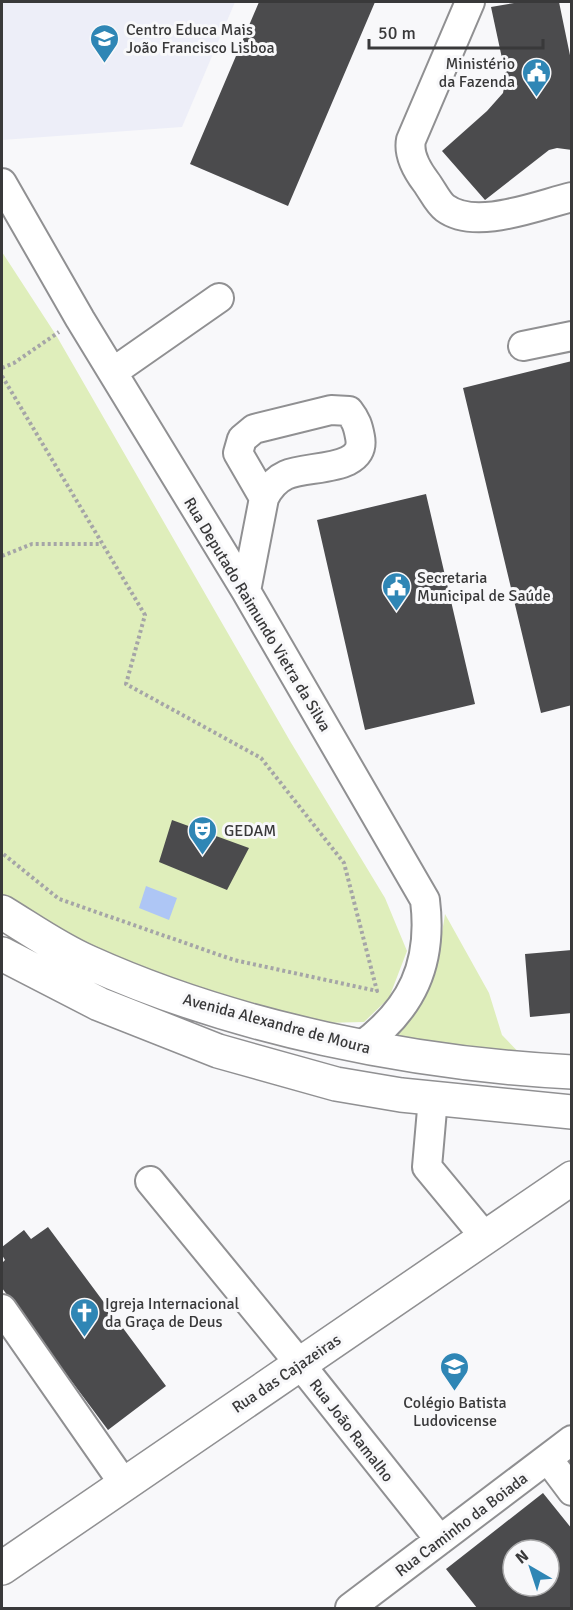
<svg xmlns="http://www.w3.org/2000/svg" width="573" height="1610" font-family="Signika,sans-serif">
  <rect width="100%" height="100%" fill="#f8f8fa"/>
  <path fill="#edeef8" d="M2,2H235L182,127L2,140Z"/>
  <path fill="#dfeebb" d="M2,252L56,335L290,741L385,898L407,951L389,998L364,1022L322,1023L238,1007L120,961L36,918L2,895Z
    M445,914L489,993L502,1035L527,1061L388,1044C424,1007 438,964 445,914Z"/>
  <path fill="#aec6f5" d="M146,886L177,898L169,920L139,908Z"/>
  <path fill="#4b4b4d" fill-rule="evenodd" d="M259,2H375L288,206L190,164Z
    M520,2H559L572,65V150L557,148L549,150L485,200L442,151L487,111L503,93L506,77L491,7Z
    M572,361V705L541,713L463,388Z
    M426,494L475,704L365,730L317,520Z
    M172,820L249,848L227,890L159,862Z
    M572,950V1013L530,1017L525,954Z
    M48,1227L166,1386L108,1430L2,1288V1263L5,1260L2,1255V1247L24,1230L31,1239Z
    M543,1493L572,1529V1608H477L446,1569ZM513,1550H549V1586H513Z"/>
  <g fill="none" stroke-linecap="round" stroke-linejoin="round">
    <defs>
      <path id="minor" d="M470,2L411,140C408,155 417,170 426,182C432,190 438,203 445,208C476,231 538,205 572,197
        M2,183L80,319L246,591L425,900C433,964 412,1009 360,1047
        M523,346L572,336
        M113,372L219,298
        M246,591L264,498C269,488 275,480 286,475C308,465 367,472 360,437C358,426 356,420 349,411L331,410L254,429L242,439L238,453L264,498
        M433,1098L427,1167L485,1237
        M150,1181L300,1364L440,1540
        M2,1309L124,1484
        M548,1459L572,1491
        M350,1608L572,1440"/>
      <path id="major" d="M2,912C30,929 58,949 88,962C234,1028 412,1064 572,1072
        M2,954L99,1004L218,1051L336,1084L401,1095L572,1112
        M2,1568L572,1178"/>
    </defs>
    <use href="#minor" stroke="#909092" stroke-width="32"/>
    <use href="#major" stroke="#909092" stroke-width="36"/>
    <path stroke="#a5a5a7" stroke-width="4" stroke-dasharray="3 3" stroke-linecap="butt" d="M2,368L14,363L59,332
      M2,376L145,615L126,684L261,758L344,863L377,991L234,960L59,899L2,853
      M2,556L32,544H102"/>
    <use href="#minor" stroke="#fff" stroke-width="28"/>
    <use href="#major" stroke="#fff" stroke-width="33"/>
  </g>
  <defs>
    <symbol id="school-pin" viewBox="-11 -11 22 30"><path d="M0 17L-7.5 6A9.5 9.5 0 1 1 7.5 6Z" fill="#2f86b5" stroke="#f8f8fa"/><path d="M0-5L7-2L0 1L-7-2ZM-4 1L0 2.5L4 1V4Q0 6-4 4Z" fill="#fff"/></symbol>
    <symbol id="civic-pin" viewBox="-11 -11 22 30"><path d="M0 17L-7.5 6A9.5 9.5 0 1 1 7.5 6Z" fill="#2f86b5" stroke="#f8f8fa"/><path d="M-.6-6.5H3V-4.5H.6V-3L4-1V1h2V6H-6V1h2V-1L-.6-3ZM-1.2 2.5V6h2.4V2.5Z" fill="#fff"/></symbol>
    <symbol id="theatre-pin" viewBox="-11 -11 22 30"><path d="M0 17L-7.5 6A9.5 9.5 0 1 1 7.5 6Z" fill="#2f86b5" stroke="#f8f8fa"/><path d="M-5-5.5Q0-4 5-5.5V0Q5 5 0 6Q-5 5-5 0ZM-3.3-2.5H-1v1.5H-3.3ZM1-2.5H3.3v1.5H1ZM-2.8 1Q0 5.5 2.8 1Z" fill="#fff"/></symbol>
    <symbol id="church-pin" viewBox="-11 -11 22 30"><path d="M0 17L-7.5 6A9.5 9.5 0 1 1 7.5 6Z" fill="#2f86b5" stroke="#f8f8fa"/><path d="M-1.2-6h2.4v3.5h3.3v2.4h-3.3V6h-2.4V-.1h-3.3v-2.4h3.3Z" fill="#fff"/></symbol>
  </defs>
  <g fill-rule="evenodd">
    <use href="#school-pin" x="88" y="22" width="33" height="45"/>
    <use href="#civic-pin" x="520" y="56" width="33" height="45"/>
    <use href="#civic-pin" x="380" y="570" width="33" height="45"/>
    <use href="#theatre-pin" x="186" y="814" width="33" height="45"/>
    <use href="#church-pin" x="68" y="1296" width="33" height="45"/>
    <use href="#school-pin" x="438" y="1350" width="33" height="45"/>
  </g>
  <g text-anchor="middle" stroke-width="6" stroke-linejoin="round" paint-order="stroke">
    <g font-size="16" fill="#39393a" stroke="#f8f8fa" text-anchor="start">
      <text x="126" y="35">Centro Educa Mais<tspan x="126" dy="18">João Francisco Lisboa</tspan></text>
      <text x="515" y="69" text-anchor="end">Ministério<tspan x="515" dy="18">da Fazenda</tspan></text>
      <text x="417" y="583">Secretaria<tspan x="417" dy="18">Municipal de Saúde</tspan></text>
      <text x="224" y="836">GEDAM</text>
      <text x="105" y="1309">Igreja Internacional<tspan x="105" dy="18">da Graça de Deus</tspan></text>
      <text x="455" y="1408" text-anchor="middle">Colégio Batista<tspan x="455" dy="18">Ludovicense</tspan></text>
    </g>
    <g font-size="16" fill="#39393a" stroke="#f8f8fa">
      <text transform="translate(258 614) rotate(59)" y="6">Rua Deputado Raimundo Vietra da Silva</text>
      <text transform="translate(277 1023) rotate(15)" y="6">Avenida Alexandre de Moura</text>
      <text transform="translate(286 1373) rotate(-34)" y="6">Rua das Cajazeiras</text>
      <text transform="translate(352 1430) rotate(52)" y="6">Rua João Ramalho</text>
      <text transform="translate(461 1524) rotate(-37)" y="6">Rua Caminho da Boiada</text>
    </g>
  </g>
  <rect width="573" height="1610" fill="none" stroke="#39393a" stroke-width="6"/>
  <g transform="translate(531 1568) rotate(321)"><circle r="28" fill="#f8f8fa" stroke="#acacad" stroke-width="1.5"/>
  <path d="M0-4.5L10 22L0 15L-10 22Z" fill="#2f86b5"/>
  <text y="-9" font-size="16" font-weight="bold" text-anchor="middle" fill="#39393a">N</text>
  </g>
  <path d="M369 39v9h174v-9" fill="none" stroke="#39393a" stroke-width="3"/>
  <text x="378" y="39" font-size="18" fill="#39393a" stroke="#f8f8fa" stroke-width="4.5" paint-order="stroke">50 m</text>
</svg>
